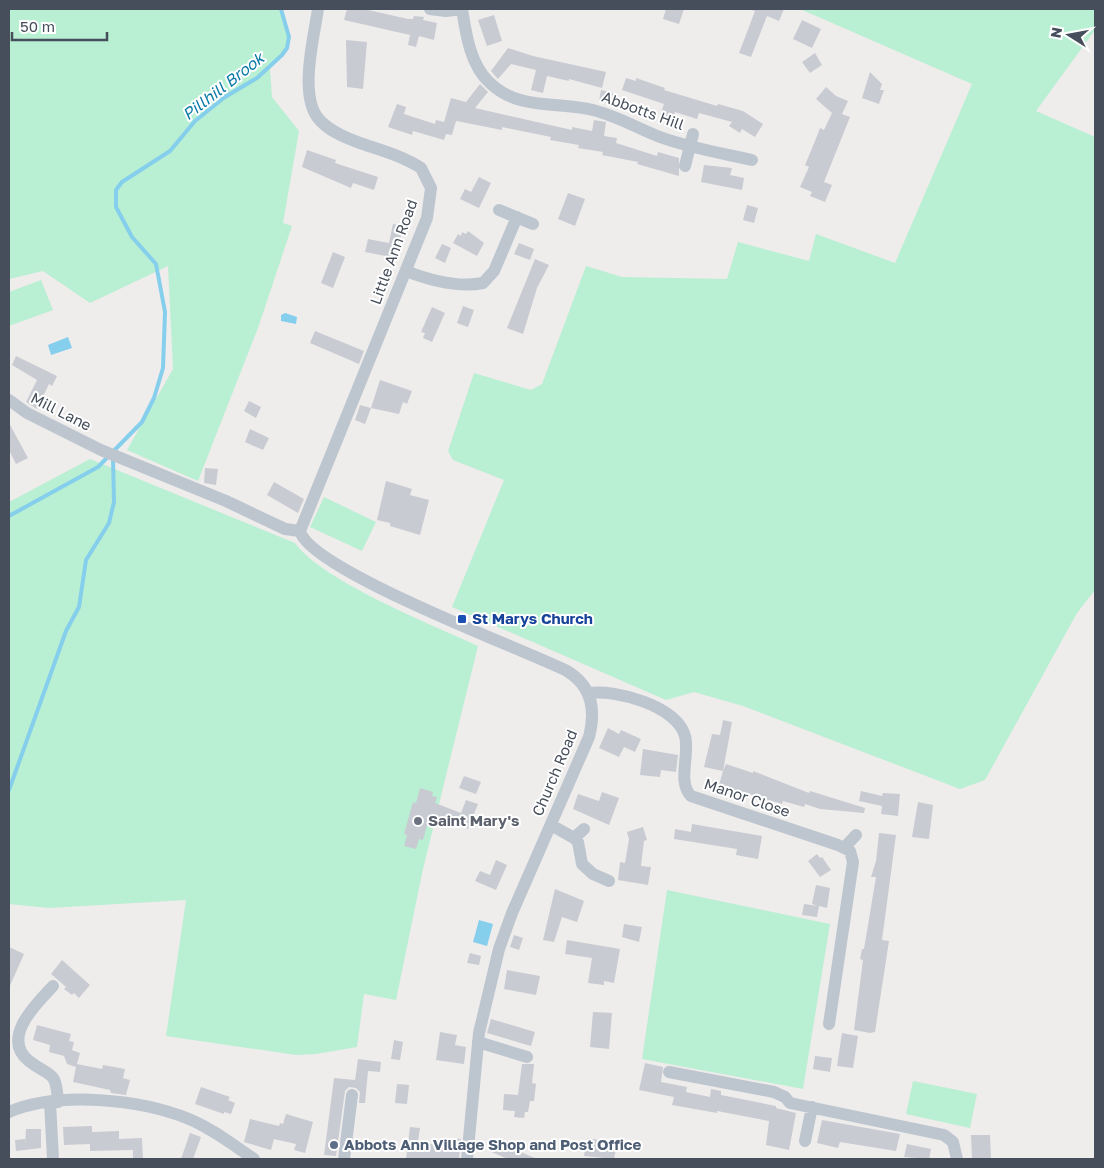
<svg xmlns="http://www.w3.org/2000/svg" width="1104" height="1168" font-family="'Golos Text',sans-serif">
  <rect width="100%" height="100%" fill="#efecec"/>
  <path fill="#b9efd2" d="M9,9H281C292,38 290,45 270,69L272,97L299,131L283,223L292,226L258,328L198,481L127,450L173,369L168,266L90,303L43,271L9,279Z
    M800,9H1095V30L1036,111L1095,137V590L1077,613L985,780L960,789L743,706L694,692L666,700L452,607L504,480L453,460L448,451L474,373L531,390L542,384L586,266L622,277L727,279L738,242L809,261L816,234L895,263L972,84Z
    M41,280L53,310L9,326V292Z
    M90,459L295,543C322,581 433,625 478,646L423,869L396,1000L364,994L357,1047L316,1054L296,1055L166,1036L186,900L49,908L9,904V502Z
    M324,497L376,522L362,551L310,527Z
    M667,890L830,924L803,1089L642,1059Z
    M913,1081L977,1094L970,1128L906,1114Z"/>
  <path fill="#85cfec" d="M285,313L297,317L296,324L281,321V315Z
    M68,337L72,348L51,355L48,345Z
    M479,920L493,924L487,946L473,942Z"/>
  <g fill="none" stroke-linecap="round" stroke-linejoin="round">
    <path stroke="#85cfec" stroke-width="4" d="M9,516L98,467L142,422L154,398L163,368L165,312L156,264L132,237L116,207V190L122,182L170,151L195,121L225,97L257,78L282,55L287,48L289,37L281,9
      M9,790L66,631L79,607L86,560L109,523L114,502L113,458"/>
  </g>
  <path fill="#c9cbd2" d="M347,9H364L408,19H413L414,16L424,17L423,20L437,23L434,40L419,36L416,47L408,45L410,35L344,20Z
    M666,9H684L679,24L663,19Z
    M749,9H784L779,21L767,16L751,57L739,53L755,11Z
    M494,15L502,41L487,46L478,20Z
    M802,20L821,29L812,48L793,39Z
    M346,40L367,42L363,89L347,87Z
    M508,48L533,56L606,72L602,88L569,79V81L547,76L543,93L531,90L536,70L511,64L498,79L491,71Z
    M815,53L822,65L810,73L802,62Z
    M870,72L882,84L880,90H884L879,104L862,98Z
    M626,78L636,81V78L665,88L664,90L717,106L718,104L743,111L763,124L755,137L742,129L740,133L729,126L732,122L699,113L697,119L675,112L673,118L660,115L664,104L622,90Z
    M480,84L488,92L475,108L572,130V127L592,131L594,120L606,122L604,136L617,138L616,143L657,156L658,152L679,158V176L637,164L638,162L602,155L603,152L578,148L579,145L550,140L551,137L502,127V130L456,121L452,135L446,134L444,140L413,131L412,135L388,127L397,104L406,107L404,114L435,124L436,120L444,122L451,98L466,102Z
    M826,87L836,96L848,101L842,114L850,117L824,182L832,185L825,202L810,196L812,192L800,187L809,167L805,165L815,141L820,128L824,130L832,113L816,99Z
    M601,90L613,93L611,104L599,101Z
    M307,150L336,160L335,163L378,177L374,190L353,183L351,188L302,167Z
    M704,165L732,168L730,175L744,178L742,190L701,182Z
    M479,177L491,183L479,208L460,199L465,189L471,192Z
    M568,193L585,199L575,226L558,219Z
    M747,205L758,208L754,223L743,220Z
    M393,224L403,226L396,258L365,252L368,239L389,243Z
    M468,231L484,243L477,256L453,243L458,234L461,236L462,232L466,234Z
    M519,243L534,249L530,260L514,254Z
    M442,244L451,248L445,263L435,258Z
    M333,252L345,257L333,288L321,283Z
    M535,259L549,265L537,288L523,334L507,328Z
    M463,306L474,310L468,327L457,323Z
    M432,307L445,313L432,342L423,338L425,333L421,332Z
    M315,331L364,351L359,364L310,343Z
    M16,356L57,376L52,386L49,384L37,409L26,402L37,380L12,365Z
    M380,380L412,391L407,404L403,402L399,414L371,408Z
    M249,401L261,407L256,418L244,411Z
    M360,405L371,408L365,424L355,420Z
    M9,423L28,458L16,464L9,450Z
    M250,429L269,438L263,450L245,442Z
    M205,468L218,469L216,485L204,483Z
    M386,481L412,489L410,495L429,500L420,535L390,526V523L377,520Z
    M274,482L304,499L298,513L267,495Z
    M723,720L732,722L723,771L726,764L753,773V771L809,793L810,791L865,808L864,813L820,809L805,804L804,807L783,801L782,804L719,785L723,771L704,767L712,734L720,735Z
    M608,728L619,734L621,730L641,739L635,752L624,747L619,757L599,748Z
    M643,749L678,755L676,772L661,770L660,777L640,775Z
    M464,776L481,782L476,794L459,788Z
    M420,788L433,792L432,796L437,797L435,803L461,813L466,800L478,804L468,829L430,815L423,840L419,839L416,849L404,846L407,835L404,834L413,802L416,803Z
    M861,791L882,796L883,793L900,794L898,816L881,814L882,806L859,801Z
    M602,792L619,798L609,825L573,809L578,794L599,801Z
    M918,802L933,805L929,839L912,837Z
    M692,824L762,836L758,859L736,855L737,849L674,839L675,829L691,832Z
    M643,827L647,840L644,841L641,866L651,867L648,885L618,880L620,862L625,863L629,839L627,832Z
    M879,833L896,835L882,940L889,941L875,1032L870,1033L854,1030L863,960L860,959L862,949H864L876,877H871L876,861Z
    M817,854L820,858L822,857L831,870L820,877L808,861Z
    M496,860L507,865L496,890L475,881L480,871L490,875Z
    M816,885L830,888L827,908L819,906L817,917L802,915L804,904L818,906L812,904Z
    M555,889L584,901L577,922L562,917L554,942L543,940Z
    M624,924L642,927L639,942L622,937Z
    M514,935L523,938L519,950L510,947Z
    M567,940L620,949L614,983L604,981V985L588,983L592,958L565,954Z
    M9,947L24,954L9,988Z
    M470,953L481,956L479,965L467,963Z
    M62,960L90,985L79,998L74,993L72,995L64,989L66,987L51,974Z
    M507,970L540,976L536,995L504,989Z
    M593,1012L612,1013L609,1049L590,1047Z
    M491,1019L535,1032L531,1046L487,1033Z
    M37,1025L71,1034L69,1041L74,1042L72,1050L80,1053L77,1064L102,1069L103,1065L125,1069L123,1078L130,1080L126,1095L111,1093L110,1090L73,1082L76,1067L67,1064L64,1056L49,1052L50,1045L33,1040Z
    M440,1032L457,1035L455,1045L466,1047L464,1064L436,1060Z
    M842,1033L858,1036L853,1068L837,1066Z
    M394,1040L403,1042L400,1060L391,1059Z
    M815,1056L832,1058L830,1072L813,1069Z
    M358,1059L381,1062L380,1072L368,1071L365,1103H359L360,1092L356,1088L349,1087L345,1091L336,1156L324,1155L334,1078L355,1080Z
    M645,1063L663,1067L661,1082L687,1087L686,1092L710,1097L711,1089L721,1091V1095L776,1106V1108L796,1113L789,1150L766,1145L769,1121L717,1111V1113L672,1105L674,1097L639,1090Z
    M522,1064H534L532,1083L536,1084L534,1101H530L528,1112H525L524,1118L514,1117L515,1111L503,1110L504,1094L518,1095Z
    M397,1084L409,1085L407,1104L395,1103Z
    M201,1087L230,1097L228,1100L235,1103L231,1114L224,1112V1114L195,1104Z
    M286,1114L313,1122L305,1153L294,1150L296,1144L274,1139L271,1150L244,1142L250,1119L279,1126L280,1123L283,1124Z
    M822,1120L900,1134L896,1151L840,1142L838,1148L817,1143Z
    M92,1126V1132L119,1131V1139L142,1138L143,1159H133V1150L90,1151V1144L64,1145L63,1127Z
    M410,1127L420,1128L418,1141L422,1143L452,1146L453,1138L461,1139L459,1159H406Z
    M26,1129H41V1148L16,1151L15,1140L25,1139V1146Z
    M190,1133L201,1137L193,1159H181Z
    M971,1135H990L991,1159H972Z
    M587,1138L617,1143L614,1159L584,1156Z
    M493,1140L537,1159H508L489,1151Z
    M907,1144L931,1149L929,1159L904,1157Z"/>
  <g fill="none" stroke-linecap="round" stroke-linejoin="round">
    <path stroke="#bdc6cf" stroke-width="12" d="M430,9L446,11L462,9
      M462,9C466,34 470,64 489,82C518,111 557,101 593,110C617,116 637,128 660,137C690,148 721,153 752,160
      M685,166L693,134
      M499,210L533,224
      M406,271C429,280 458,288 483,283L494,271L517,217
      M9,400L27,413L101,450L226,501L285,529L300,531
      M300,531C310,570 523,649 567,671C592,686 596,710 589,737L512,913L499,949L479,1033L467,1159
      M300,531L427,218L431,188L421,168C403,156 380,150 360,143C346,138 328,131 318,118C299,94 314,37 318,9
      M589,693C616,689 677,706 685,736C690,754 677,782 691,796L838,845L850,851L853,862L829,1024
      M551,825L574,838L578,842L582,864L593,874L609,881
      M574,838L584,829
      M844,848L856,835
      M53,986C37,1003 0,1038 29,1061C51,1078 56,1069 58,1102
      M478,1042L527,1057
      M669,1072L774,1092L785,1097L790,1103L944,1135L953,1142L957,1159
      M50,1102L53,1159
      M9,1112C58,1091 140,1099 189,1119C213,1129 233,1145 254,1159
      M805,1141L812,1107
      M344,1159L352,1095"/>
  </g>
  <rect fill="#1a4fb4" stroke="#fff" stroke-width="2" x="457" y="614" width="10" height="10" rx="2.5"/>
  <circle fill="#6b7280" stroke="#fff" stroke-width="2" cx="418" cy="821" r="5"/>
  <circle fill="#5c6f8a" stroke="#fff" stroke-width="2" cx="334" cy="1145" r="5"/>
  <g text-anchor="middle" stroke-width="4" stroke-linejoin="round" paint-order="stroke">
    <g font-size="15" fill="#454e5a" stroke="#fff">
      <text transform="translate(643 111) rotate(20)" y="5">Abbotts Hill</text>
      <text transform="translate(394 252) rotate(-70)" y="5">Little Ann Road</text>
      <text transform="translate(61 412) rotate(27)" y="5">Mill Lane</text>
      <text transform="translate(555 773) rotate(-67)" y="5">Church Road</text>
      <text transform="translate(747 798) rotate(19)" y="5">Manor Close</text>
    </g>
    <g font-size="15" font-weight="bold" fill="#164399" stroke="#fff" text-anchor="start">
      <text x="472" y="624">St Marys Church</text>
    </g>
    <g font-size="15" font-weight="bold" fill="#5b616d" stroke="#fff" text-anchor="start">
      <text x="428" y="826">Saint Mary's</text>
    </g>
    <g font-size="15" font-weight="bold" fill="#4e5e75" stroke="#fff" text-anchor="start">
      <text x="344" y="1150">Abbots Ann Village Shop and Post Office</text>
    </g>
    <g font-size="16" font-style="italic" fill="#0a7aa7" stroke="#fff">
      <text transform="translate(223 86) rotate(-38)" y="6">Pillhill Brook</text>
    </g>
  </g>
  <rect width="1104" height="1168" fill="none" stroke="#454e5a" stroke-width="20"/>
  <g transform="translate(1069 35) rotate(281)" stroke="#ffffff" stroke-width="4" paint-order="stroke">
  <path d="M0-4L9 19L0 12L-9 19Z" fill="#454e5a"/>
  <text y="-8" font-size="14" font-weight="bold" text-anchor="middle" fill="#454e5a">N</text>
  </g>
  <path d="M12 32v8h95v-8" fill="none" stroke="#454e5a" stroke-width="2.5"/>
  <text x="20" y="32" font-size="15" fill="#454e5a" stroke="#ffffff" stroke-width="4" paint-order="stroke">50 m</text>
</svg>
